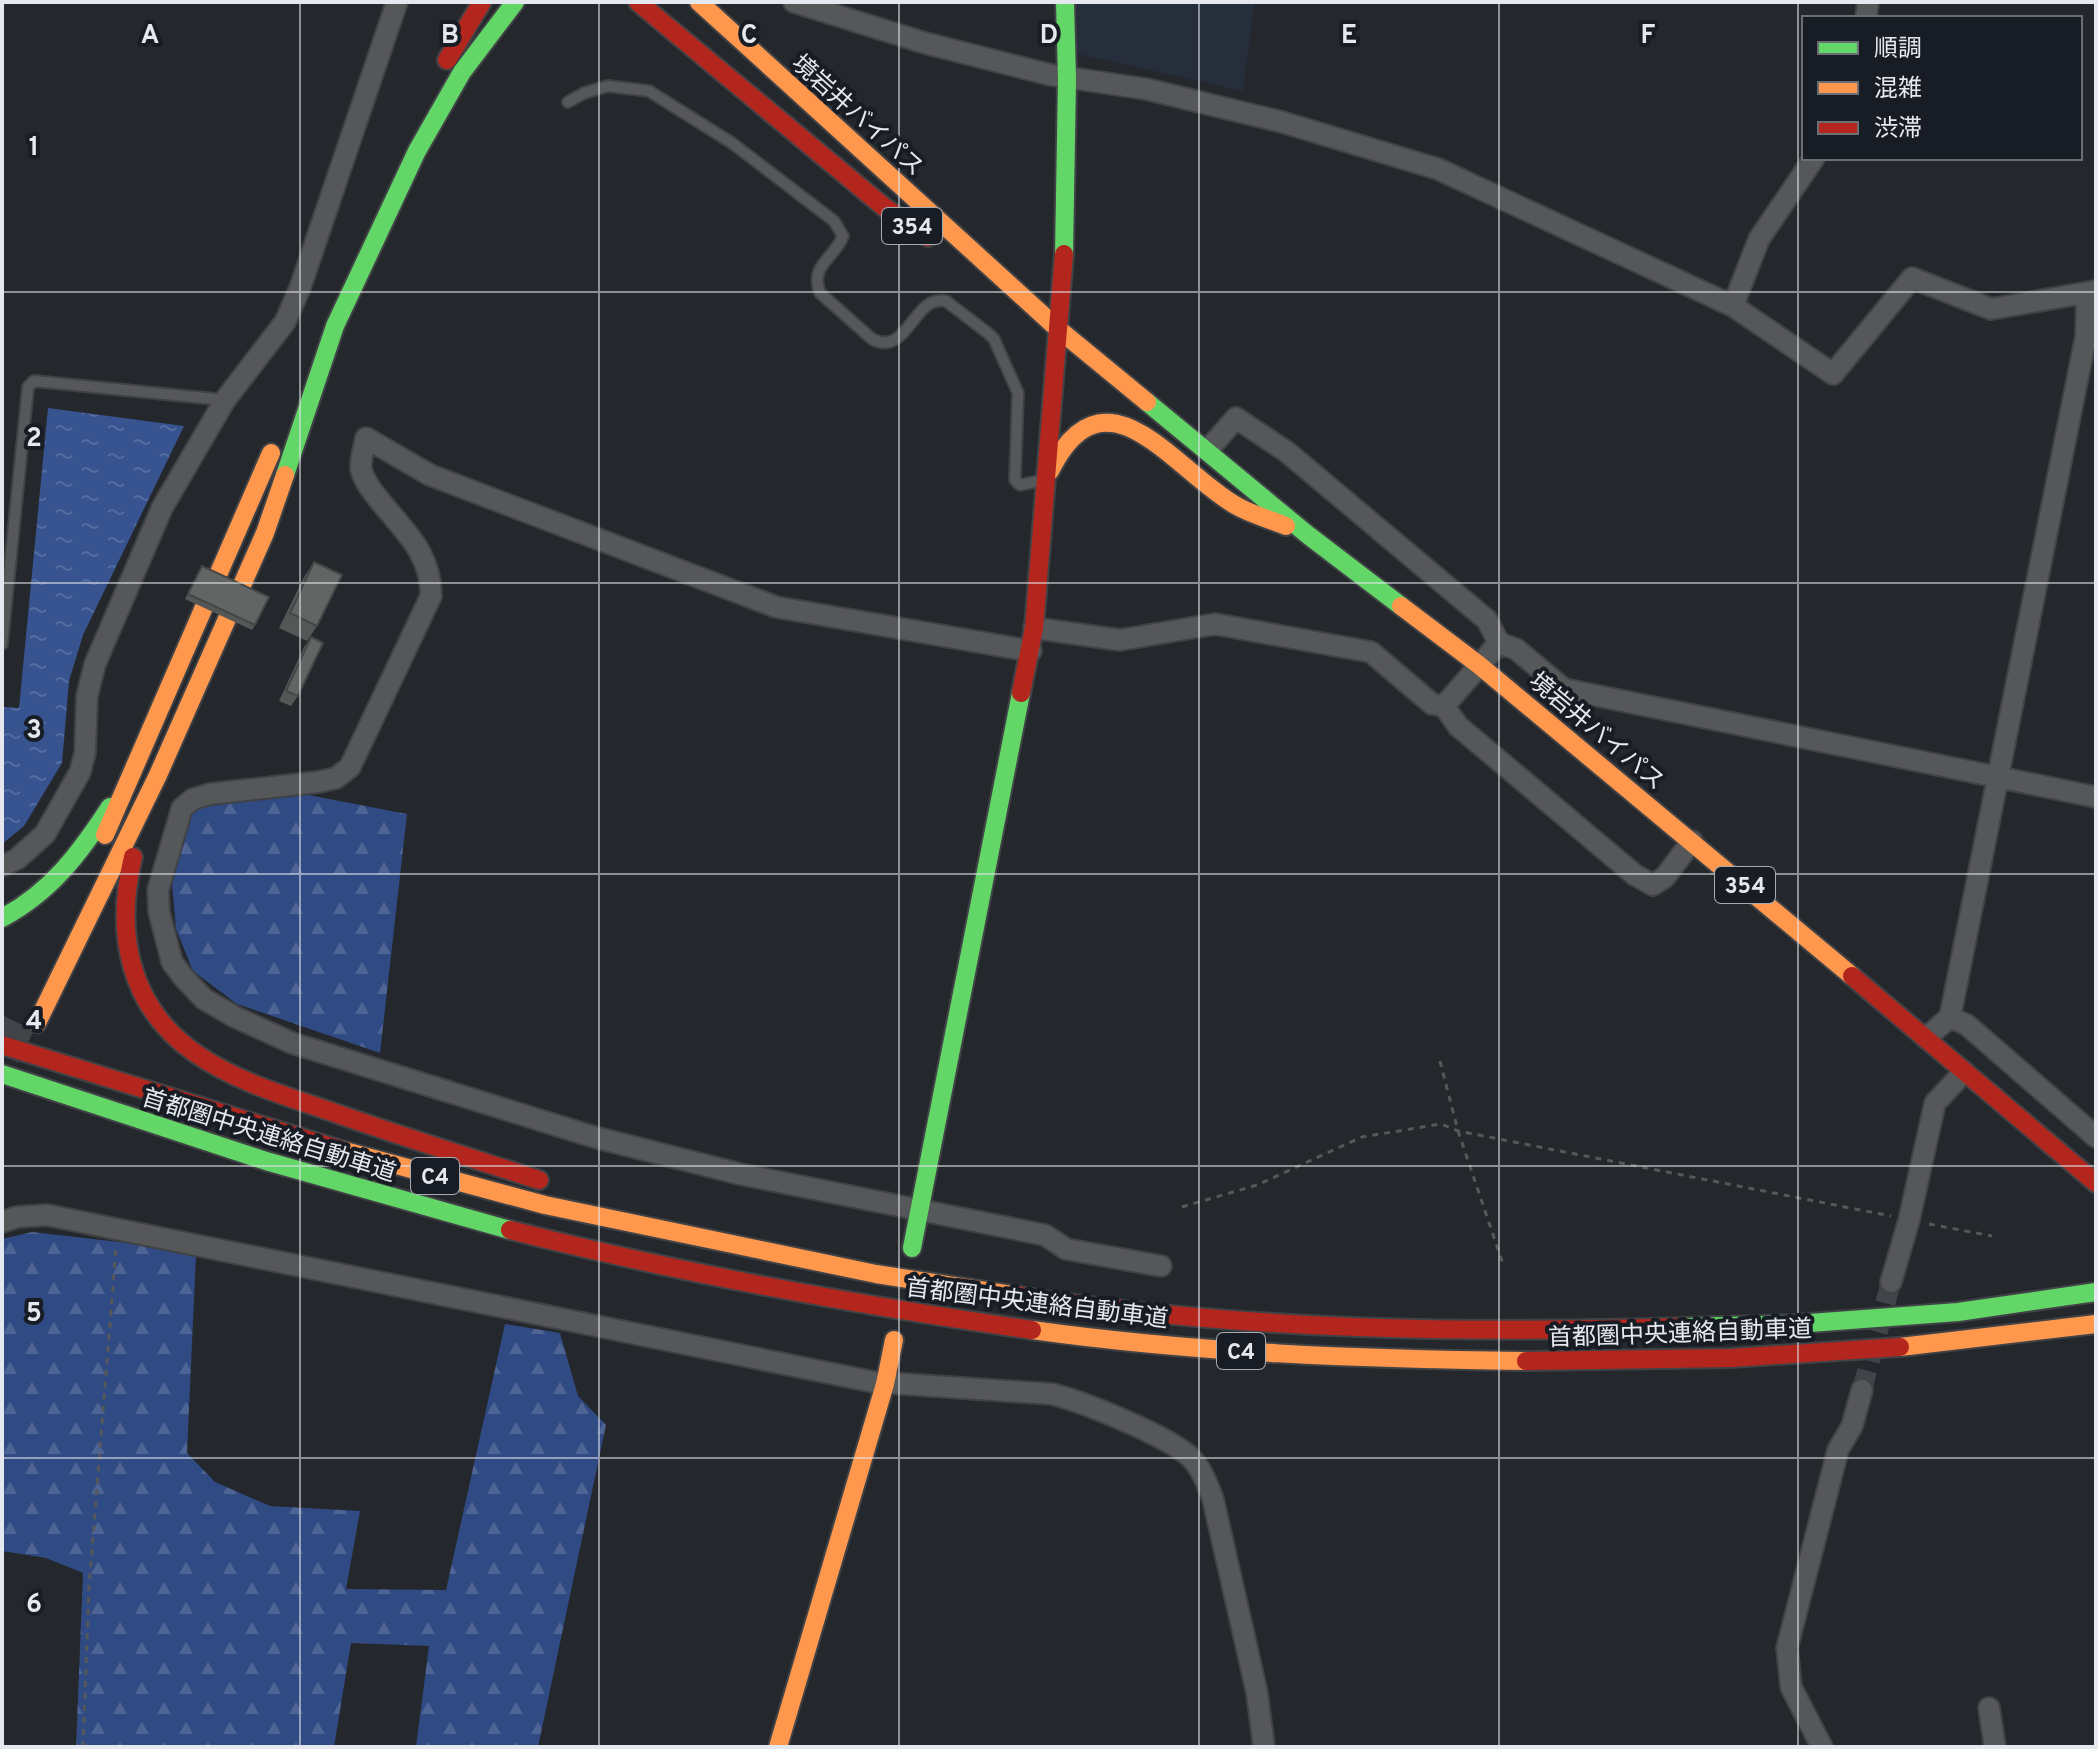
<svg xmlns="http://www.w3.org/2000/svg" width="2098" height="1749" font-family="Overpass,'Noto Sans JP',sans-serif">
  <defs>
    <pattern id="forest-firs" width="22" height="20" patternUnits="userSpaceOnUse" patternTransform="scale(2)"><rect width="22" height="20" fill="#304a83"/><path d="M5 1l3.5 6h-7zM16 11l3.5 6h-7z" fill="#4e6495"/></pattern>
    <pattern id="water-ripples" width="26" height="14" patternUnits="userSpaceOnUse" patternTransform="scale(2)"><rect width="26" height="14" fill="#375490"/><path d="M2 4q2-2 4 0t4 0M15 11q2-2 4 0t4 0" fill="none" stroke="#546da0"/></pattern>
  </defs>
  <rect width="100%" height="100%" fill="#24272c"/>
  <path fill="#262d3b" d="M1073,2H1255L1243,91L1073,53Z"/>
  <path fill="url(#forest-firs)" d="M303,794L407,814L380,1053L237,1004L193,971L176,929L172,885L192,811L213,800Z
    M32,1232L137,1244L196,1256L187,1453L215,1482L270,1506L360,1511L346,1589L446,1590L505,1324L560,1333L578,1396L606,1425L538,1747H416L429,1646L351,1643L334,1747H76L83,1573L46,1558L2,1551V1239Z"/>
  <path fill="url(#water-ripples)" d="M48,408L184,426L83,635L69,681L62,763L24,826L2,844V707L19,708Z"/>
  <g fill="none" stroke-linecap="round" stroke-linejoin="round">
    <path stroke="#414449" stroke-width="20" stroke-dasharray="20 10" stroke-linecap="butt" d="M1862,1390L1891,1282"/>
    <path stroke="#414449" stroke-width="36" stroke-dasharray="36 18" stroke-linecap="butt" d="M2,1055L20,1018"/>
    <defs>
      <path id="lane" d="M568,102L584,93L608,86L649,91L732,143L834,221L843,236C835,258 809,265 820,293L872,339C908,358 913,294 946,301L989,334L994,339L1018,393L1015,480L1020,485L1044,480
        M2,644L28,387L34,381L225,400"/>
      <path id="street" d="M794,2L925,43L1051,75L1146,89L1282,122L1438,169L1733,306L1833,374L1912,278L1991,309L2096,291
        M1866,18L1868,2
        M1733,306L1759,239L1814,158
        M1207,451L1236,418L1287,452L1487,620L1499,643
        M1034,628L1120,640L1215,624L1371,652L1432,704L1444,706L1499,643L1516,649L1564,689L2096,797
        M1031,651L776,607L430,475L366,438C364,448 360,459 361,469C364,481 372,491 380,501C405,532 431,553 431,596L350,767L336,778L318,782L210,794L193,799L182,808L158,890L159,912L172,962L184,978L204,999L235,1017L292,1043L594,1137L740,1174L1045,1235L1066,1249L1161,1266
        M1444,706L1458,726L1635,875L1653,885L1665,877L1692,841
        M2,866L17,859L45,834L80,772L85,753L87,696L95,664L162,508L225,400L285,322L300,288L397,2
        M1950,1017L1967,1025L2096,1137
        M1926,1038L1950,1017L2086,336L2087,293
        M2,1222L17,1217L47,1215L874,1382L1052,1394C1084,1402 1165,1435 1189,1456C1201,1467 1207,1483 1213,1499L1257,1693L1264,1747
        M1891,1282L1909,1220L1935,1103L1964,1072
        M1989,1708L1995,1747
        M1822,1747L1791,1687L1787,1648L1838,1450L1852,1426L1862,1390"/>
      <path id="fast" d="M1064,254L1067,79L1065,2
        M1147,402L1308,535L1401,606
        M285,475L335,326L417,151L462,72L515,2
        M2,918C51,892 80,853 110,807
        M2,1074L266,1161L510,1230
        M912,1248L1021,693
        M1685,1327L1796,1324L1958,1312L2096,1292"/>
      <path id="slow" d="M699,2L1057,328L1147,402
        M1050,471C1105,361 1172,468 1235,505C1250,514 1269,519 1286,526
        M1401,606L1479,665L1852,976
        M105,835L271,453
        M37,1023L158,775L265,533L285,475
        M341,1150L545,1205L876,1274L1019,1296
        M1032,1330C1196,1353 1361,1359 1526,1361
        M1900,1347L2096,1324
        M778,1747L885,1384L894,1340"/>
      <path id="jam" d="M638,2L884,207L928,237
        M447,60L482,2
        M1021,693L1034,628L1064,254
        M133,857C115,932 128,1006 195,1053C236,1082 289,1097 335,1113C403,1137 471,1158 539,1180
        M1852,976L2096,1183
        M2,1045L341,1150
        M510,1230C683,1274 857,1305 1032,1330
        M1019,1296C1238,1330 1464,1334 1685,1327
        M1526,1361L1731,1358L1900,1347"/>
    </defs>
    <use href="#lane" stroke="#404246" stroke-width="14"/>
    <use href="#street" stroke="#404246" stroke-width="24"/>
    <use href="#fast" stroke="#404246" stroke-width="22"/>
    <use href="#slow" stroke="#404246" stroke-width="22"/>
    <use href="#jam" stroke="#404246" stroke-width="22"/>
    <path stroke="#56575a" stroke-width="3" stroke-dasharray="6 6" stroke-linecap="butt" d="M1440,1061L1458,1131L1504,1267
      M1182,1207L1257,1185L1362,1137L1441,1124L1458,1131L1891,1216
      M1929,1224L1992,1236
      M83,1747L89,1587L116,1248"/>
    <use href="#lane" stroke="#565759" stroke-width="10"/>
    <use href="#street" stroke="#565759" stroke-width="20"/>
    <use href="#fast" stroke="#63d668" stroke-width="18"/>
    <use href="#slow" stroke="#ff974d" stroke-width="18"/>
    <use href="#jam" stroke="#b3261e" stroke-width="18"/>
  </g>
  <path fill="#555757" d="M314,562L317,626L307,641L279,628L304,577Z
    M202,566L255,625L252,630L185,599Z
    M311,637L298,696L291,706L279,701L304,647Z"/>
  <path fill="#636565" stroke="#454747" stroke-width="2" d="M314,562L342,575L317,626L290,613Z
    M202,566L269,597L255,625L188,594Z
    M311,637L323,643L298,696L286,691Z"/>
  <path fill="none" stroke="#e5e8ee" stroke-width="2" stroke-opacity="0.55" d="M300,2V1747M599,2V1747M899,2V1747M1199,2V1747M1499,2V1747M1798,2V1747M2,292H2096M2,583H2096M2,874H2096M2,1166H2096M2,1458H2096"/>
  <g text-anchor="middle" stroke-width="8" stroke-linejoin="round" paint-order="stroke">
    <g fill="#181c25" stroke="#a8abb2" stroke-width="2">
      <rect x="882" y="208" width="60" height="36" rx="6"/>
      <rect x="1715" y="867" width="60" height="36" rx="6"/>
      <rect x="411" y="1158" width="48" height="36" rx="6"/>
      <rect x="1217" y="1333" width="48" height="36" rx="6"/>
    </g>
    <g font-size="22" font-weight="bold" fill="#e5e8ee">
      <text x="912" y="234">354</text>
      <text x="1745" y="893">354</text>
      <text x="435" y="1184">C4</text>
      <text x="1241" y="1359">C4</text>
    </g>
    <g font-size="24" fill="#e5e8ee" stroke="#181c25">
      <text transform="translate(858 115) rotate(42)" y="8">境岩井バイパス</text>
      <text transform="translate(1597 731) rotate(40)" y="8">境岩井バイパス</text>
      <text transform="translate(269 1135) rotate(17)" y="8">首都圏中央連絡自動車道</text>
      <text transform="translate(1037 1303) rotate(7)" y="8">首都圏中央連絡自動車道</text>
      <text transform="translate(1680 1333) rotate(-2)" y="8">首都圏中央連絡自動車道</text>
    </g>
  </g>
  <g font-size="26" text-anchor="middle" font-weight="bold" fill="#e5e8ee" stroke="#181c25" stroke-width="8" stroke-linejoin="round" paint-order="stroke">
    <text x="150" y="43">A</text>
    <text x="450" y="43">B</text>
    <text x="749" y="43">C</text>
    <text x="1049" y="43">D</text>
    <text x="1349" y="43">E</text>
    <text x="1648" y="43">F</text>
    <text x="34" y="155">1</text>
    <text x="34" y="446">2</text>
    <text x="34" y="738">3</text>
    <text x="34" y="1029">4</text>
    <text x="34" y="1321">5</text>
    <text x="34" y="1612">6</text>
  </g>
  <rect width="2098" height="1749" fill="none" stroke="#e5e8ee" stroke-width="8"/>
  <rect x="1802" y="16" width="280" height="144" fill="#181c25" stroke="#6a6e75" stroke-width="2"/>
  <rect x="1818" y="42" width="40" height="12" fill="#63d668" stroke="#6a6e75" stroke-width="2"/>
  <text x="1874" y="56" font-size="24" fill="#e5e8ee">順調</text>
  <rect x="1818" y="82" width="40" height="12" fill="#ff974d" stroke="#6a6e75" stroke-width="2"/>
  <text x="1874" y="96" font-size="24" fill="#e5e8ee">混雑</text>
  <rect x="1818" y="122" width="40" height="12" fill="#b3261e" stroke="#6a6e75" stroke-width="2"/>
  <text x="1874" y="136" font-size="24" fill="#e5e8ee">渋滞</text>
</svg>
